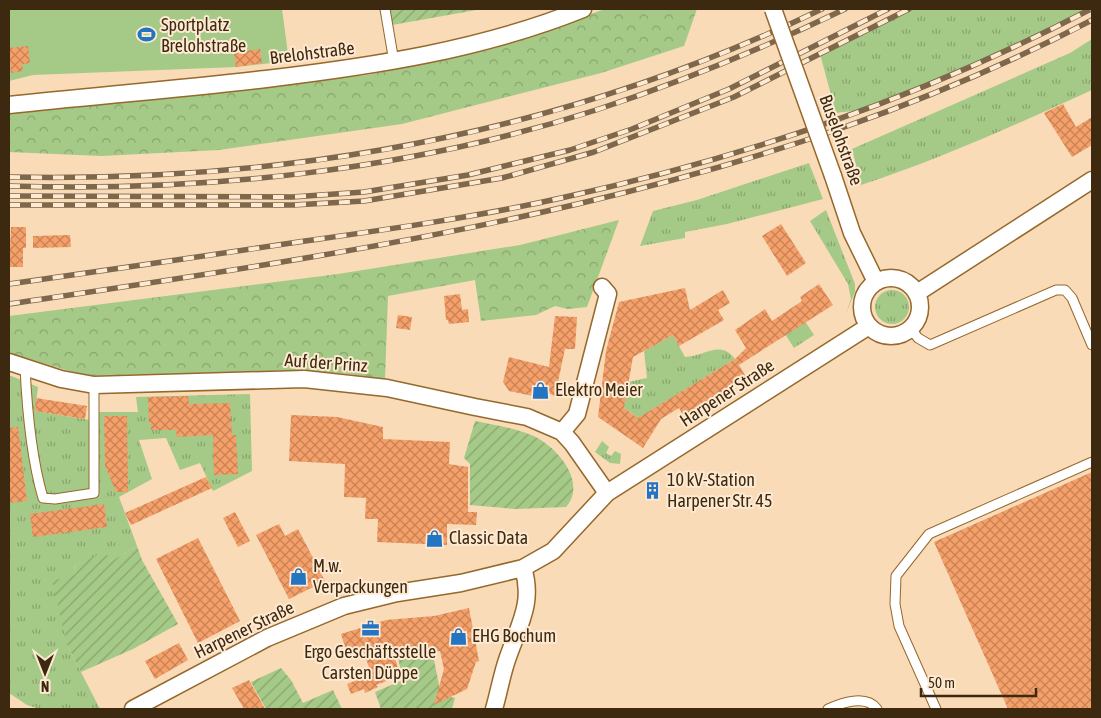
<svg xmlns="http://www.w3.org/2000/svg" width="1101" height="718" font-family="'Asap Condensed',sans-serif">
  <defs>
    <pattern id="grass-tufts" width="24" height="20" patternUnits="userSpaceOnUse" patternTransform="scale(1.25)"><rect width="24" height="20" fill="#a5ca87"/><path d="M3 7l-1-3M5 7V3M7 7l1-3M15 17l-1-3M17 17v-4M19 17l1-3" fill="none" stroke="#88a46d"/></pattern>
    <pattern id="forest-crowns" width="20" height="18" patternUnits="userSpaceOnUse" patternTransform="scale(1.25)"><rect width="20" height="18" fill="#a5ca87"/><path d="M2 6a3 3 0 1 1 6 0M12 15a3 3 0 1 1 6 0" fill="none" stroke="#88a46d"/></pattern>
    <pattern id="garden-furrows" width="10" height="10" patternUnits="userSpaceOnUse" patternTransform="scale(1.25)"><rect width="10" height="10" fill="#a5ca87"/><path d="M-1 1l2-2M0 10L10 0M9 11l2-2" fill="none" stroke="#88a46d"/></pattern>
    <pattern id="building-cross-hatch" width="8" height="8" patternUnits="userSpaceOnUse" patternTransform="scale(1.25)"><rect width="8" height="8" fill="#f59f69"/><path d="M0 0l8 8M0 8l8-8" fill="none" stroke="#c88255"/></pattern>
  </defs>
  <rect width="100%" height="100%" fill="#f9dbb7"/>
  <path fill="url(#grass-tufts)" d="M913,9H1091C1023,45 951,82 877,106C865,111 849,111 836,113L820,54Z
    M1092,39V90C1017,124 941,159 861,185L852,149L1070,53Z
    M809,163L823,199L727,224L685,232V238L640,246L653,211L697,200Z
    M826,210L855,284V292L846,313L851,299L848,284L810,221Z
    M875 307a17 17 0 1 1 34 0a17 17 0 1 1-34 0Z
    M803,318L814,335L794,348L785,334Z
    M673,335L685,357C704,357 720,339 735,359L650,411L656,422L655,429L621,406L628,382L647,378L644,351Z
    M9,375L38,387L35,411L90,420L98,412H138L136,397L250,394L252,471L213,491L200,463L180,470L166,438L139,440L152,479L119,497L137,546L111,561L105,552L74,566L76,574L67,645L100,709H40L27,705L9,693Z
    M602,441L609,447L606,453L611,456L615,451L621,454L620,464L610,463L595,452Z"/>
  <path fill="url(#forest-crowns)" d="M605,9H697L684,46L601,73L402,124L219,150L101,156L9,152V112L368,75L492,49Z
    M619,220L587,307L568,309L555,306L536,315L481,321L475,280L388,296L385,380L350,374L301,370L86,376L9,353V316L338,274L520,245Z"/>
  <path fill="url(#garden-furrows)" d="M389,9H482L392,25Z
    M475,421C494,425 514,428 531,435C556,445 588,482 566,507L515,509L470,505V464L464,458Z
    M137,546L142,560L178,624L133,649L81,672L67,645L52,581L76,574L74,566L105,551L111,561Z
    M430,640L441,695L455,698L452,709H381L375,692L403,680L395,644Z
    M281,668L291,680L303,703L333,690L342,709H266L251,682Z"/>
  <path fill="#a5ca87" d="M9,9H282L289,61L236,67L33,75L9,81Z"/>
  <path fill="url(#building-cross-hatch)" d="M28,46L30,63L22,64L23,71L11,73L9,48Z
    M260,49L262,63L236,67L234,53Z
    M1063,104L1076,127L1092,117V145L1072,157L1044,113Z
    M781,224L806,263L787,276L762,236Z
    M11,227H26V248H23V267H9Z
    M70,235L71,247L33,248V236Z
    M819,284L833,305L739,365L746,377L718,397L685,418L679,408L661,419L643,448L598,417L606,351L619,302L685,288L690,310L723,290L730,303L718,310L724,320L679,346L673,335L633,357L624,408L638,418L735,359L746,348L735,330L765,309L772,321L802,301L800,297Z
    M460,294L462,310L468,309L469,322L449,324L448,320H446L444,296Z
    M398,315L412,317L410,330L396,328Z
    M555,316L577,317L575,349H565L555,396L548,393L547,399L509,391L503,382L509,357L549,367Z
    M188,396L189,404L230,403L232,435H236L238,474L214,475L213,435L177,437L176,430H151V423H149L148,397Z
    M36,398L87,406L85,419L35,411Z
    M291,415L337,417L383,427V439L450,442L449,464L468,467V512H477L476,525L447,524V545L377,542L378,519H365L366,498L344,497L345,464L289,461Z
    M104,416H127L128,492H116L105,466Z
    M18,427L27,501L9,503V428Z
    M1092,472V709H1008L934,542Z
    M206,477L212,488L131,525L125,513Z
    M104,504L107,527L33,537L30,514Z
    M235,512L250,541L238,547L223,518Z
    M279,524L285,536L298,529L325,581L289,599L256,535Z
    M198,538L240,621L198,643L156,559Z
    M469,608L479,661L476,662L467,689L434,705L444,669L440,651L424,654L423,648L393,651L400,676L376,685L378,687L365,693L364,689L351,694L347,684L371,674L364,652L348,657L341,634L386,620L434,616Z
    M179,643L188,660L155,679L145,661Z
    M249,680L254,689L265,709H244L232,688Z"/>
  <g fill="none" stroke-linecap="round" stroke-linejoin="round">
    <defs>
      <path id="service" d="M385,9L394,62
        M911,329L918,338L930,345L1056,290H1065L1072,298L1092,345
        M25,367C27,410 31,457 43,498L55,499L94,493V385
        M828,709C841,703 866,694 877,709
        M936,709L899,626L895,604L896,576L929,534L1092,462"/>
      <path id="minor" d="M9,105C94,96 180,89 266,79C374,66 481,50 583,9
        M833,176L852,233L876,282
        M862 307a29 29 0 1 1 58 0a29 29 0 1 1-58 0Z
        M917,293L1092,180
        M9,362L61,379L94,385L304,379L387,388L475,407L527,417L562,432L572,443L607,493
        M562,432L577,414L608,294L602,287
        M133,709L267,638L344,606L397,593L461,583L523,568L553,551L607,493L869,326
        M494,709C499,692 502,673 508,657C519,625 534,602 523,568"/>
    </defs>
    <use href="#service" stroke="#95682b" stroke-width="11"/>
    <use href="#minor" stroke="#95682b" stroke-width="19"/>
    <use href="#service" stroke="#fff" stroke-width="9"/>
    <use href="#minor" stroke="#fff" stroke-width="16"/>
    <defs>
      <path id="rail" d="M9,177C294,183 565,133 822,9
        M9,186C205,192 408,171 596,110C681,82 764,48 845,9
        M9,196L292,197L364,192L468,175L570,150L632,129L729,89L888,9
        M9,205H293L364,201L502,178L594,152L734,97L909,9
        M9,284C108,270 206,256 305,241C390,229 477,217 561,198C750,156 920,98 1091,9
        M9,304C378,249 757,196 1092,20"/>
    </defs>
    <use href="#rail" stroke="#7e674a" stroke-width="5.5"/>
    <use href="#rail" stroke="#feead2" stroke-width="4" stroke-dasharray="11" stroke-linecap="butt"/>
    <defs>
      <path id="minor-bridge" d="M773,9L833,176"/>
    </defs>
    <use href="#minor-bridge" stroke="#95682b" stroke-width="19" stroke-linecap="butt"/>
    <use href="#minor-bridge" stroke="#fff" stroke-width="16"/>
  </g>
  <defs>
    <symbol id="stadium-bare" viewBox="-9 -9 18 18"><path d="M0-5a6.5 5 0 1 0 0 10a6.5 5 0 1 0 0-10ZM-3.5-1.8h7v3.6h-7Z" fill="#2374c3" stroke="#feead2" stroke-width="2.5" paint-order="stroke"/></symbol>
    <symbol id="shop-bare" viewBox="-9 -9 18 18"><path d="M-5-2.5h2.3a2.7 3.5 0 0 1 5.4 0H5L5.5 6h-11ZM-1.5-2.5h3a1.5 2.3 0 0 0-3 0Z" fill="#2374c3" stroke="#feead2" stroke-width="2.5" paint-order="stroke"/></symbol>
    <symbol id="building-bare" viewBox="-9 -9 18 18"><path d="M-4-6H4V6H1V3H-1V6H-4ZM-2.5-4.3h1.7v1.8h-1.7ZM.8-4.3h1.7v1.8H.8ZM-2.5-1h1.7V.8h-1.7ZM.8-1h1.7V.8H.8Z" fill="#2374c3" stroke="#feead2" stroke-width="2.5" paint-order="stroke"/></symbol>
    <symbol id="office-bare" viewBox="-9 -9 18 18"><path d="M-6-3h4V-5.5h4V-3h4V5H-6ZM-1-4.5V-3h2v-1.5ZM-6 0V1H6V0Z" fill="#2374c3" stroke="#feead2" stroke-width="2.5" paint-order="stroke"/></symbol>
  </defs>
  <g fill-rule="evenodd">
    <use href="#stadium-bare" x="134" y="22" width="25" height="25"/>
    <use href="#shop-bare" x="528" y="378" width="25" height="25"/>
    <use href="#building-bare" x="640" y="478" width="25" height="25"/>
    <use href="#shop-bare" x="422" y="526" width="25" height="25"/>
    <use href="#shop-bare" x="286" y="564" width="25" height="25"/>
    <use href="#office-bare" x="358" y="616" width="25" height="25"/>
    <use href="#shop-bare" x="446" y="624" width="25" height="25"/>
  </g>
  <g text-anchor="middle" stroke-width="4" stroke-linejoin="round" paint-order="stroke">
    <g font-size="18" fill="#3c2910" stroke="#feead2" text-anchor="start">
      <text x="161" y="31">Sportplatz<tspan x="161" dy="21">Brelohstraße</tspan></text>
      <text x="555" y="396">Elektro Meier</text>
      <text x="667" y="486">10 kV-Station<tspan x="667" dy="21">Harpener Str. 45</tspan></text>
      <text x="449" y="544">Classic Data</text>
      <text x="313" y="572">M.w.<tspan x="313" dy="21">Verpackungen</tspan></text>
      <text x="472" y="642">EHG Bochum</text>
      <text x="370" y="658" text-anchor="middle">Ergo Geschäftsstelle<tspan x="370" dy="21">Carsten Düppe</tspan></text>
    </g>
    <g font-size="18" fill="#3c2910" stroke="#feead2">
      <text transform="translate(312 53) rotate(-7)" y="6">Brelohstraße</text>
      <text transform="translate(841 140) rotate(70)" y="6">Buselohstraße</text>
      <text transform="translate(326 363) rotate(4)" y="6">Auf der Prinz</text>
      <text transform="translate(727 393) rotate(-33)" y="6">Harpener Straße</text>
      <text transform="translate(244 630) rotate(-26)" y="6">Harpener Straße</text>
    </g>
  </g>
  <rect width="1101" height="718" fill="none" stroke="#3c2910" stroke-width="20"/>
  <g transform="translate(45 673) rotate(180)" stroke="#feead2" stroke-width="4" paint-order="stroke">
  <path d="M0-4L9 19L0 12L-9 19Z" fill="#3c2910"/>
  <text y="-8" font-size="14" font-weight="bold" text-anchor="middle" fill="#3c2910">N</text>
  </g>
  <path d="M921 688v8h115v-8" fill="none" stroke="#3c2910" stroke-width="2.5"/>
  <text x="928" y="688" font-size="15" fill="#3c2910" stroke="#feead2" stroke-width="4" paint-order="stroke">50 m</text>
</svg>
